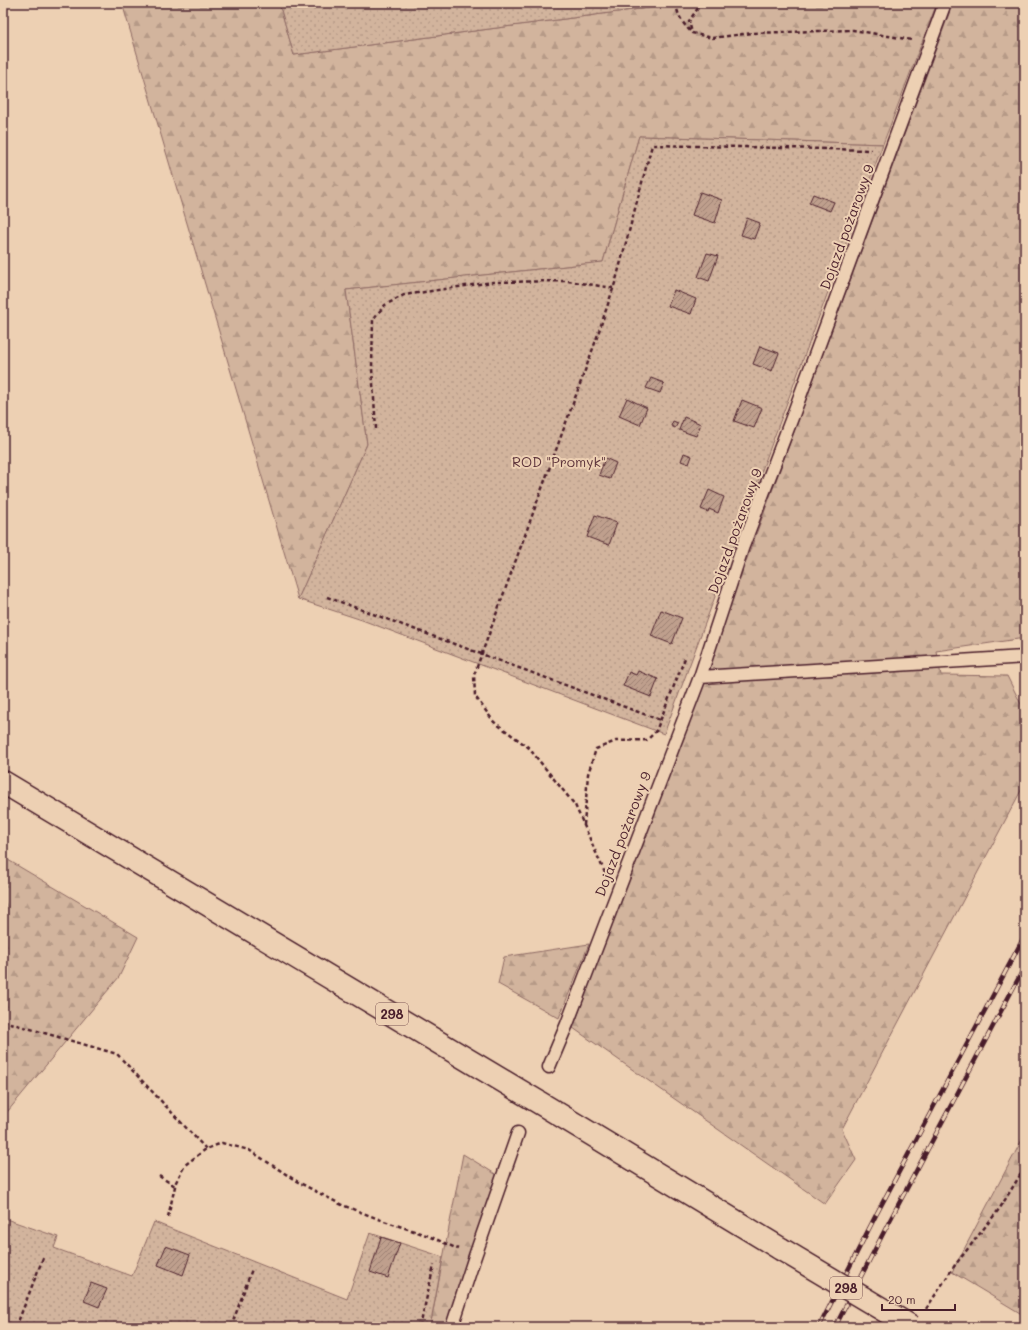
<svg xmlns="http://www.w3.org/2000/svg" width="1028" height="1330" font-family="Mali,sans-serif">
  <defs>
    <pattern id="forest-firs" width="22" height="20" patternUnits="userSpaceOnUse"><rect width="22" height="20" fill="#d2b49d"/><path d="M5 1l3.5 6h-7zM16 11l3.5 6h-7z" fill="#b69a87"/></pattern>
    <pattern id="park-dots" width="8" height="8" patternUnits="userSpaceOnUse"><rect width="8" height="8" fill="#d2b49d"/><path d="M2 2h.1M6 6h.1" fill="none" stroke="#b69a87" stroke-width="1.8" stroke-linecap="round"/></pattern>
    <pattern id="building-hatch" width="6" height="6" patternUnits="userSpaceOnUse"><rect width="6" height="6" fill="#bf9f8d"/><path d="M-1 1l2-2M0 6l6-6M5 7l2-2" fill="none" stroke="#9d8173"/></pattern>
  </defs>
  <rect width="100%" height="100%" fill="#edd0b3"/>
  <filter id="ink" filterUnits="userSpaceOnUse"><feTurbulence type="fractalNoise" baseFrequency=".025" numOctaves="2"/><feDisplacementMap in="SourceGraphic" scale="8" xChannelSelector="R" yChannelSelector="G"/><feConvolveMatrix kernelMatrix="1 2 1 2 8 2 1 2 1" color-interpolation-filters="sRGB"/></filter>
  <g filter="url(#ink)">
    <path fill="url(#forest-firs)" stroke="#8e6a64" d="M122,3H279L294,55L685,3H937L883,144L639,136L603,262L346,290L367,444L298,599Z
      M953,3H1025V638L936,651L941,675L1007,676L1025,712V783L842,1129L856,1160L825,1204L573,1028Z
      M3,857L138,937L119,977L3,1117Z
      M589,944L559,1018L498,984L504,957Z
      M1025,1134V1316L952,1272Z
      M463,1154L497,1175L449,1327H430Z"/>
    <path fill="url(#park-dots)" stroke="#8e6a64" d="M279,3H685L294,55Z
      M639,136L883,144L664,734L362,620L298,599L367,444L346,290L603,262Z
      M3,1218L58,1237L54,1248L132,1276L154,1222L347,1299L370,1233L443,1257L430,1327H3Z"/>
    <path fill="url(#building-hatch)" stroke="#4a1f2b" d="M700,192L722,200L715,223L692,215Z
      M813,194L834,202L830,211L809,203Z
      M747,218L760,223L754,239L741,235Z
      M707,253L718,256L709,281L698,277Z
      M674,290L696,299L691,314L668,306Z
      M760,346L779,353L772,371L753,364Z
      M651,378L664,383L660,393L646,388Z
      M627,398L647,408L640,425L619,416Z
      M742,400L762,408L754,428L734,421Z
      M684,417L701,424L696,436L679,430Z
      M673,421L678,423L675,428L671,426Z
      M684,453L692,456L689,464L681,461Z
      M605,458L616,463L610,479L599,475Z
      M709,490L724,497L718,513L709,509L708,512L701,509Z
      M595,515L617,523L609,545L587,537Z
      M661,610L682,618L672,644L651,636Z
      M638,671L658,679L651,697L623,686L629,672L636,675Z
      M381,1237L400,1243L388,1278L370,1272Z
      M166,1246L190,1255L183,1275L158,1265Z
      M91,1283L107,1289L99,1307L84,1301Z"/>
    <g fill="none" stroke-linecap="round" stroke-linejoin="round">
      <defs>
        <path id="service" d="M700,677L1025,657
          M549,1067L567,1024L700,677L743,546L793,415L945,3
          M452,1327L475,1256L518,1133"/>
        <path id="primary" d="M3,782L550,1109L781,1249"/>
      </defs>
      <use href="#service" stroke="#4a1f2b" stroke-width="15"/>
      <use href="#primary" stroke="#4a1f2b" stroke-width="25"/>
      <path stroke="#4a1f2b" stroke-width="2.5" stroke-dasharray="4 3" stroke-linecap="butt" d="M676,3C677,15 683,24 692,33
        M703,3L698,8L689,21L692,33L712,38L752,33L853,30L912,40
        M376,429L372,368L373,319L385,305L404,295L493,282L568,281L613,288
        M327,597L660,720
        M584,825L588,774L596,749L616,741L647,740L656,731L685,658
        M605,873L575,805L528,747L494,722L475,696L474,675L595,343L616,280L652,145L871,150
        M3,1021L117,1054L206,1149
        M159,1176L175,1186
        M168,1217L176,1182L185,1165L206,1149L222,1143L249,1150L298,1182L342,1205L384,1221L429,1236L458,1249
        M926,1309L955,1265L1000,1208L1025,1167
        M16,1327L43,1258
        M231,1327L252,1269
        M420,1327L434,1265"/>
      <use href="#service" stroke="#edd0b3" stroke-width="12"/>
      <use href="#primary" stroke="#edd0b3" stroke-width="22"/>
      <defs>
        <path id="rail" d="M819,1327L876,1215L1025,935
          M835,1327L888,1224L1025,966"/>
      </defs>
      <use href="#rail" stroke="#4a1f2b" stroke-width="4.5"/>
      <use href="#rail" stroke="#edd0b3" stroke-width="3" stroke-dasharray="9" stroke-linecap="butt"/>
      <defs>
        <path id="primary-bridge" d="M781,1249L912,1327"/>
      </defs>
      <use href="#primary-bridge" stroke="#4a1f2b" stroke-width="25" stroke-linecap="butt"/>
      <use href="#primary-bridge" stroke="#edd0b3" stroke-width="22"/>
    </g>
  </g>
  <g text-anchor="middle" stroke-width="4" stroke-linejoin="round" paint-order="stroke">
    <g fill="#edd0b3" stroke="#7b5454" stroke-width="1">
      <rect x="376" y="1003" width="32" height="22" rx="3"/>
      <rect x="830" y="1277" width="32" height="22" rx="3"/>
    </g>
    <g font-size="13" font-weight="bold" fill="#4a1f2b">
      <text x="392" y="1019">298</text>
      <text x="846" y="1293">298</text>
    </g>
    <g font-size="14" fill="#4a1f2b" stroke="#edd0b3">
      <text transform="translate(847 227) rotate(-70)" y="5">Dojazd pożarowy 9</text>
      <text transform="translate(735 531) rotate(-70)" y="5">Dojazd pożarowy 9</text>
      <text transform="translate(623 834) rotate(-69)" y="5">Dojazd pożarowy 9</text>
    </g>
    <g font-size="14" fill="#5e353c" stroke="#edd0b3">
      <text x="559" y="467">ROD "Promyk"</text>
    </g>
  </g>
  <rect width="1028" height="1330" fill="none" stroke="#edd0b3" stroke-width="16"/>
  <rect x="8" y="8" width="1012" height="1314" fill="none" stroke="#4a1f2b" stroke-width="1.5" filter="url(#ink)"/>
  <path d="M882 1304v6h73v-6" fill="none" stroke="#4a1f2b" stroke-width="2"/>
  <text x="888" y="1304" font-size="12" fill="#4a1f2b" stroke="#edd0b3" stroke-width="3" paint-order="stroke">20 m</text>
</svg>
